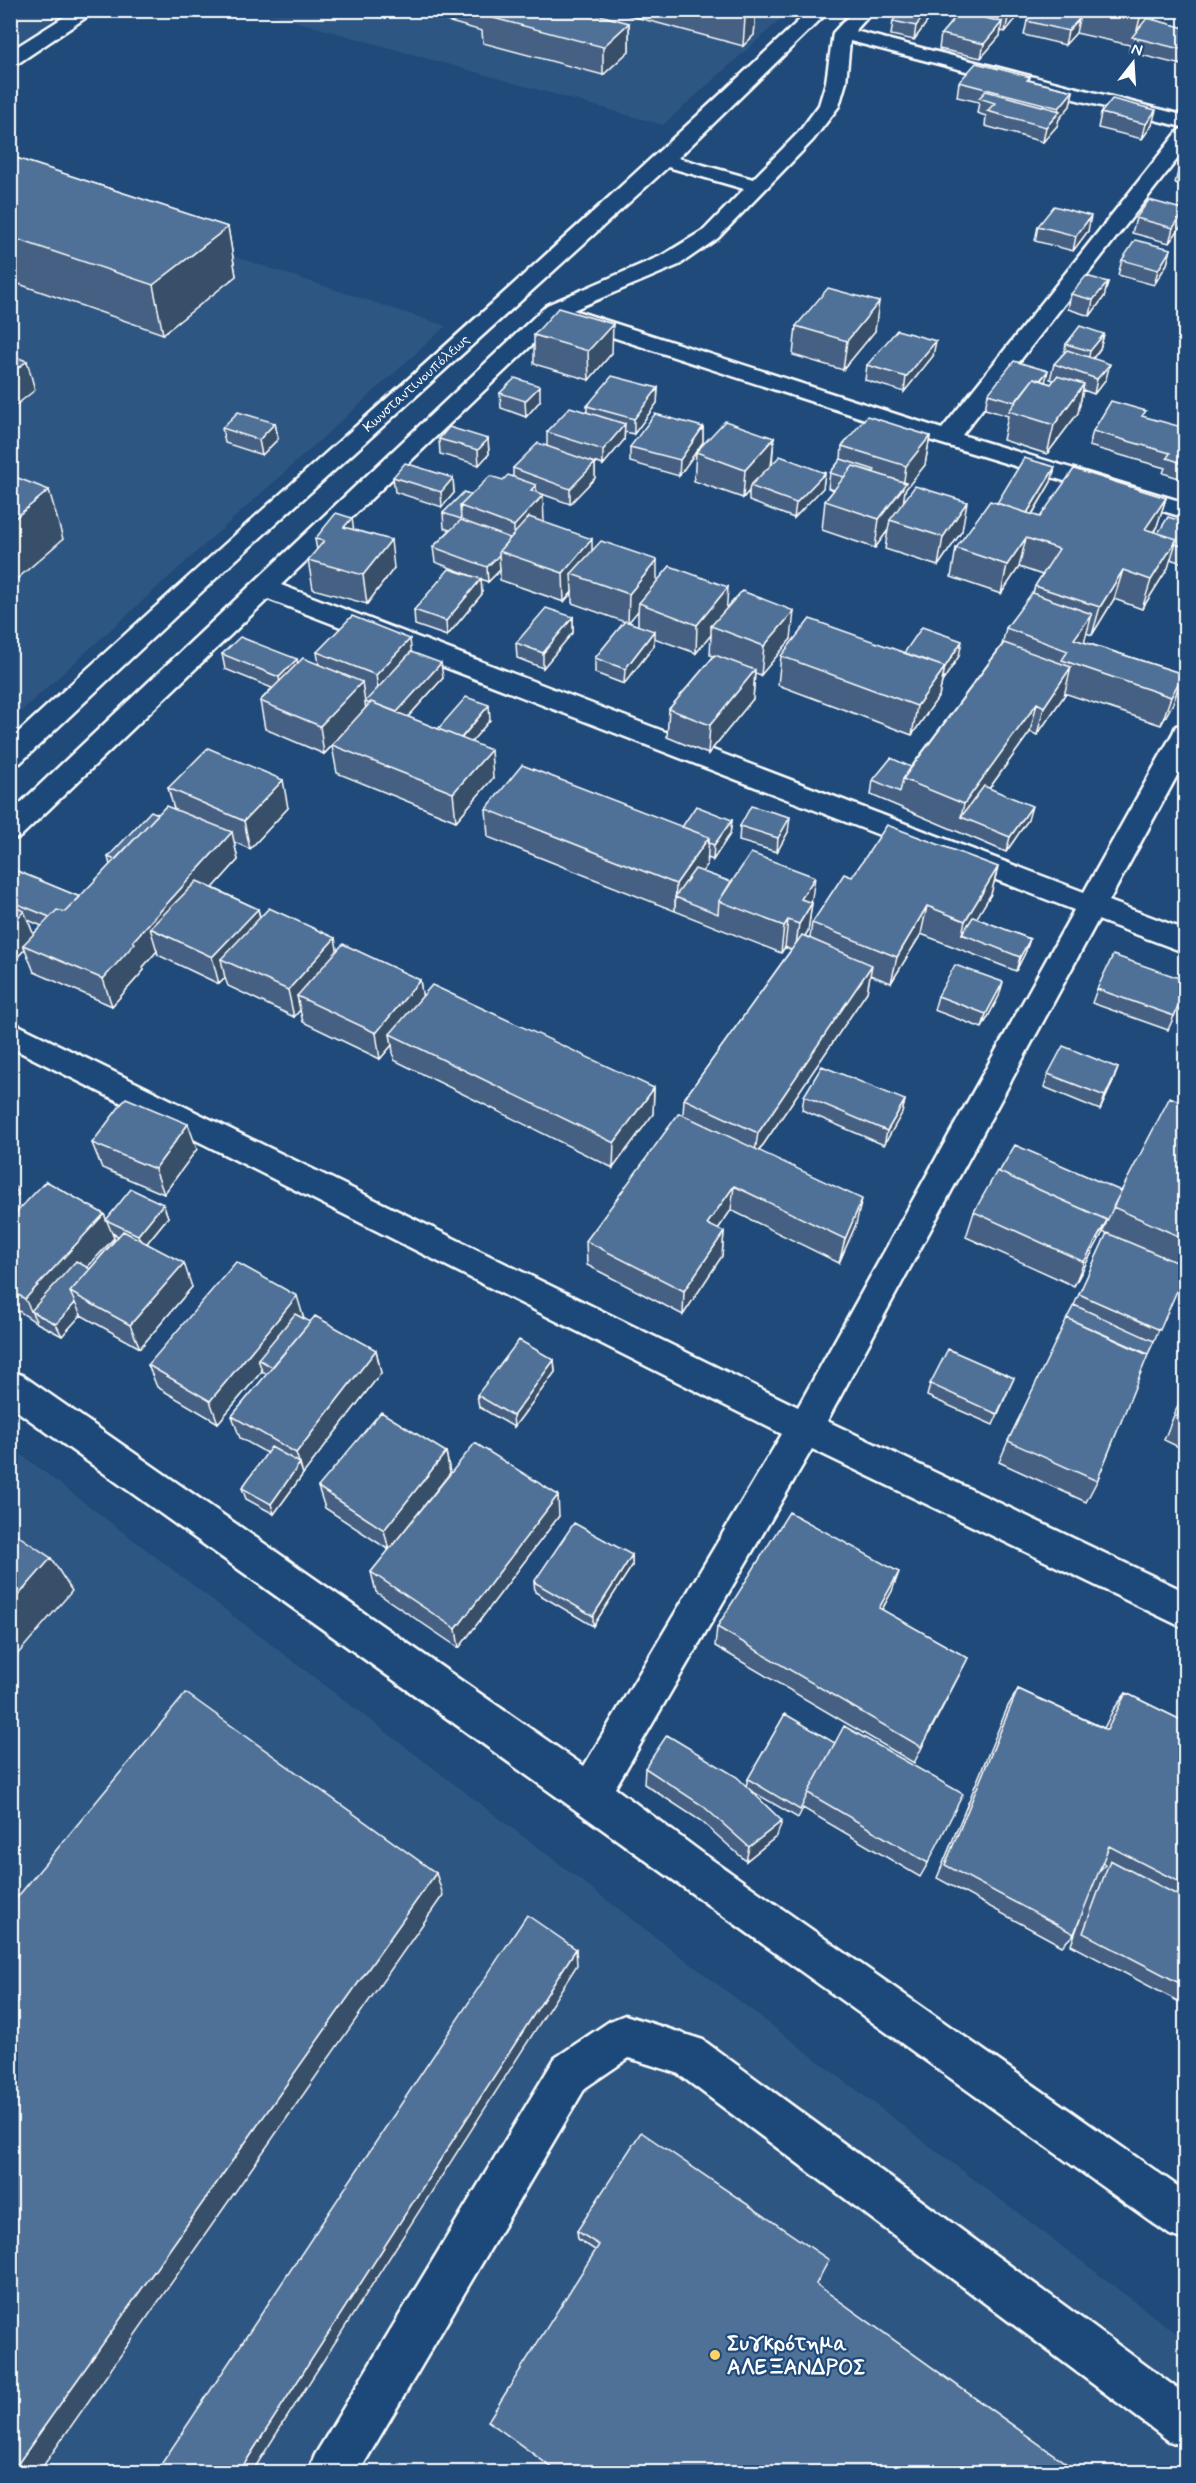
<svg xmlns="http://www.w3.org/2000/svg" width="1196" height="2483" font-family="Mynerve,sans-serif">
  <rect width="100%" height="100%" fill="#1f4a7a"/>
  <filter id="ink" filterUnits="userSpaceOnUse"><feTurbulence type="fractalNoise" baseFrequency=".0167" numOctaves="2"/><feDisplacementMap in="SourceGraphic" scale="12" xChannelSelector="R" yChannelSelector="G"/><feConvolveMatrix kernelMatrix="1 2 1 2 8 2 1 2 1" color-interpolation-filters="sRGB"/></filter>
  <g filter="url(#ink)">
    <path fill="#2e5683" d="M11,10H66V11L11,47Z
      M259,11H790L663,125Z
      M10,183L446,326L11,720L10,719Z
      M10,1446L1185,2340V2472H11Z"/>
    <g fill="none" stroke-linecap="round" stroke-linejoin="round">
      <defs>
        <path id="lane" d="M625,2015L703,2040L1186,2395V2447L1169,2441L677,2073L629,2058L585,2088L359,2472H308L315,2455L555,2058L610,2021Z"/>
        <path id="street" d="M75,10H97L17,64L10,66V51Z
          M810,10H830L678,158L753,179L799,132L819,105L826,82L833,33L854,10H874L855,31L1186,116V128L850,41L846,82L839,106L813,140L718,238L679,265L573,310L942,429L1179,130L1186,128V148L962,435L1186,503V518L939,443L563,321L561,317L281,585L1084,892L1173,733L1176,726L1186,724V759L1109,901L1186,930V953L1098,920L827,1421L1186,1592V1629L812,1449L615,1788L701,1852L1186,2192V2241L1170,2235L10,1406V1371L22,1375L584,1766L782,1434L10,1047V1021L798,1407L1074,910L268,599L20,837L10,840V813L547,305L663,255L704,230L744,189L668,167L228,567L20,763L10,765V740C275,495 548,259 810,10Z"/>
      </defs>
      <use href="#lane" stroke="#fff" stroke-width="5"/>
      <use href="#street" stroke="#fff" stroke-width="5"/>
      <use href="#lane" fill="#1f4a7a" fill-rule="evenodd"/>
      <use href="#street" fill="#1f4a7a" fill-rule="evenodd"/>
    </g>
    <path fill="#456182" stroke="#fff" stroke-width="1.5" fill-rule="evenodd" d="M408,10H580L629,23V51L603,75L483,43L482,31Z
      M609,10H756L754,35L743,46Z
      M959,10H1023L1005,32L1001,31L1000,36L981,58L939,49L941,34L958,14Z
      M1036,10H1159L1158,15L1154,20L1185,28V59L1181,65L1129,52L1130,45L1076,33L1065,45L1024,35L1027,21Z
      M893,21L927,22L914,40L891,35Z
      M1030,77L1029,80L1073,91L1070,106L1059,119L1057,126L1043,142L985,126L986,116L977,113L979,102L957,97L959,82Z
      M1101,113L1152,125L1142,139L1098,128Z
      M10,156L228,227L236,276L163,334L10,281Z
      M1185,159V186L1175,183L1179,168Z
      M1136,218L1182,225L1169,243L1132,233Z
      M1038,226L1088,231L1073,251L1035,241Z
      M1171,249L1167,264L1154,285L1118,275L1122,260Z
      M1108,282L1104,297L1090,316L1068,309L1071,294Z
      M796,326L875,331L843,370L793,355Z
      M1104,334L1100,349L1093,358L1106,379L1094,394L1083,390L1078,413L1047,454L1003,440L1008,416L985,409L988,394L1045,382L1051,384L1054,380L1050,379L1054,364L1064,353L1066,344Z
      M534,335L612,353L589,380L534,364Z
      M933,356L904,392L865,380L867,365Z
      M658,388L657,403L634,434L625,432L624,440L603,465L595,462V478L570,504L536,492L544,523L592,551L657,582L727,608L791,639L761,675L755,673L753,699L708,754L667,737L669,709L714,656L710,655L711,635L696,653L654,638V646L624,684L595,673V658L625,622L572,603V592L564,602L500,580V570L488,582L481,579L482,594L447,636L415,625L414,610L480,579L435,562L433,547L450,530L444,528L443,513L471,495L503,480L513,477V468L547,446V432L587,413V406ZM638,610V626L629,622Z
      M500,393L540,401L526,417L501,408Z
      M275,423L278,439L262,455L225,443L222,428Z
      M1185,425V480L1163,473L1165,468L1089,446L1093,431L1185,428Z
      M703,427V442L679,476L630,462V447Z
      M930,436L925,465L905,490L903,502L962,531L938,566L885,549L888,530L875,548L822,530L825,501L834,490L828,488L830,473L841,459L842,446Z
      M774,438L772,464L825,473L823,488L794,518L749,501V491L743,498L694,481L696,452Z
      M439,439H488L489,454L479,465L440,454Z
      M1055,467L1051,482L1032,515L1040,517L1166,498L1157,526L1154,532L1158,533L1185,522V564L1170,559L1168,568L1142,609L1114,599L1092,635L1086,633L1084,642L1183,674L1173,703L1161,725L1064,693V696L1037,735L1030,732L989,789L1028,820L1006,852L871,795L873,780L911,767L1002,645L1006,628L1033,593L1035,586L1042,575L1019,567L1001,594L951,577L956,548L997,503Z
      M393,477L453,478L454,493L442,507L395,492Z
      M353,530L394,568L367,604L313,589L308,560L317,550L315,539Z
      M573,617V632L543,668L517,658L516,643Z
      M317,652H411L443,678L408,717L438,729L490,720L471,742L493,778L456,821L337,773L332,746L324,754L265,729L260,701L272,688L225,669L222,654L297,663L319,665Z
      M904,653L959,656L942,682L939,696L912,735L778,685L781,656Z
      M168,788L288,808L250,849L234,842L238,860L213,888L258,909L260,918L337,951L420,980L422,996L654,1088L653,1114L613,1168L394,1060L392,1045L380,1059L303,1022L300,1010L294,1017L228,986L225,978L219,984L158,955L157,951L143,967L144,970L112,1006L34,972L25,949L10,965V868L80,897L110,865L108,857L158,814L174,809ZM28,920L42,926L33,934Z
      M486,809L682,827L732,820L730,834L713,860L708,858L707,865L702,872L731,882L812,903L808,931L805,936L810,938L812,923L852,877L998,867L991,894L976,918L1030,939L1025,953L1016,971L921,934L891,983L870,975L867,992L759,1151L856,1224L839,1263L731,1210L718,1229L724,1232L722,1256L683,1315L587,1265L586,1241L683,1115L684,1099L791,950L785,947L781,953L488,837Z
      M740,826L788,832L777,852L739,841Z
      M1097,989L1185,991L1168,1030L1092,1003Z
      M938,996H999L982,1028L934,1010Z
      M1118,1068L1100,1110L1044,1087L1048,1074Z
      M1185,1078V1095L1179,1093Z
      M804,1096L905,1100L902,1113L884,1145L802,1110Z
      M1185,1104V1272L1148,1354L1097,1481L1086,1502L999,1462L1008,1441L1074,1305L1107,1234L1103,1232L1074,1286L966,1237L974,1212L999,1172L1121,1191Z
      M92,1143L197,1149L164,1194L102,1168Z
      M163,1204L168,1217L147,1243L192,1287L140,1348L81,1315L62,1336L37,1323L10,1305V1217L104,1214L106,1220ZM112,1233L118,1236L90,1269L87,1267L114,1238Z
      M304,1319L376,1350L381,1373L303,1474L274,1514L246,1499L242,1488L267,1453L240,1438L232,1416L267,1374L262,1371L218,1423L157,1387L148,1365Z
      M554,1360L555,1372L514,1427L479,1407L477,1395Z
      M1014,1378L993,1425L927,1396L930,1384Z
      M1185,1388V1450L1164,1440Z
      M446,1452L450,1473L559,1516L459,1648L376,1592L371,1572L389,1550L325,1508L318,1487Z
      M632,1555V1566L593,1626L535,1592L534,1582Z
      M892,1591L882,1610L968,1658L914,1763L715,1646L717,1627Z
      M1018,1689L1104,1728L1113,1710L1126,1693L1185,1722V2005L1071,1945L1084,1908L1074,1934L1062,1946L937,1878L1008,1706ZM1102,1863L1105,1865L1098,1872Z
      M785,1714L928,1863L920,1877L803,1808L798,1818L750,1790L777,1836L746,1861L701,1821L644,1784L645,1768L746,1786L748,1779Z
      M577,2231L816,2284L595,2250L578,2239Z"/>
    <path fill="#384f6a" stroke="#fff" stroke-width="1.5" d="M753,10H756L754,35L743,46L745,18Z
      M928,10H929L927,22L914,40L916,26Z
      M1014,10H1023L1005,32L1008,18Z
      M1146,10H1159L1158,15L1139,39L1135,38L1140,18Z
      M1079,19L1076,33L1065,45L1068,31Z
      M1002,22L1000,36L981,58L984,44Z
      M629,23V51L603,75V47Z
      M1185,49V59L1181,65L1184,50Z
      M1073,91L1070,106L1059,119L1057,126L1043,142L1046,127L1057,115L1059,108Z
      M1156,110L1152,125L1142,139L1146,124Z
      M1185,210L1182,225L1169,243L1173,228Z
      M1091,216L1088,231L1073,251L1076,236Z
      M228,227L236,276L163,334L153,285Z
      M1171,249L1167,264L1154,285L1158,270Z
      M1108,282L1104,297L1090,316L1093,300Z
      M879,302L875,331L843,370L847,341Z
      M613,324L612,353L589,380L588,351Z
      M1104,334L1100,349L1087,366L1090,351Z
      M936,341L933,356L904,392L906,377Z
      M27,361L35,390L10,410V374Z
      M1110,364L1106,379L1094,394L1097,379Z
      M1048,371L1044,386L1022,404Z
      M1084,384L1078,413L1047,454L1054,425Z
      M540,386V401L526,417L525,401Z
      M658,388L657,403L634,434V419Z
      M275,423L278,439L262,455L259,440Z
      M625,424L624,440L603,465V450Z
      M703,427V442L679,476L680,460Z
      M930,436L925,465L905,490L902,512L890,520L888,530L875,548L879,519L903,488L906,466Z
      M774,438L771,467L750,486L749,491L743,498L745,470Z
      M488,439L489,454L479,465L478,450Z
      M595,463V478L570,504V489Z
      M1055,467L1051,482L1019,536L1023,520Z
      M825,473L823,488L794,518L796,503Z
      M453,478L454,493L442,507L441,492Z
      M536,485L537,502L543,495L544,523L514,539V526L531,490Z
      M49,490L63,539L10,585V522Z
      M1166,498L1157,526L1137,558L1145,529Z
      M967,502L962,531L938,566L943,537Z
      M352,518L356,547L344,527Z
      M1026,538L1019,567L1001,594L1007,565Z
      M592,539V567L571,574L572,592L564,602L563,573Z
      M1177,539L1168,568L1142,609L1151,580Z
      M391,540L394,568L367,604L363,575Z
      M499,555L500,570L488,582L487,567Z
      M657,560V589L639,603L638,611L628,623L629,594Z
      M1123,570L1114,599L1092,635L1100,607Z
      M481,579L482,594L447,636L446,621Z
      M728,587L726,616L711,626V635L696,653L697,625Z
      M794,611L791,639L761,675L764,646Z
      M1092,614L1084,643L1074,639Z
      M573,617V632L543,668V653Z
      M654,631V646L624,684L625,669Z
      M410,639L413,667L380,703L376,675Z
      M962,641L959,656L942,682L945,667Z
      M297,659L299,674L281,692L279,677Z
      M441,663L443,678L397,729L395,714Z
      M945,667L939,696L912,735L917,706Z
      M1071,667L1064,696L1037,735L1044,707Z
      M755,670L753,699L708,754L710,725Z
      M1183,674L1173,703L1161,725L1171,697Z
      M362,682L366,710L324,754L320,726Z
      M1037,703L1030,732L967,819L961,817L964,804Z
      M489,705L490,720L461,754L460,740Z
      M491,750L493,778L456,821L453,793Z
      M283,780L288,808L250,849L244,821Z
      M1032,806L1028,820L1006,852L1010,837Z
      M790,817L788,832L777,852L778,838Z
      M732,820L730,834L713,860L714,845Z
      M232,832L238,860L169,937L150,928L157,951L143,967L144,970L112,1006L103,979L133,941Z
      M709,837L707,865L683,900L675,897V911L676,884Z
      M998,867L991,894L966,936L962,934L965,921Z
      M815,877L811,905L801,899Z
      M812,903L808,931L795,952L799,924Z
      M927,906L921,934L891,983L897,957Z
      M258,909L264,936L221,959L225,978L219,984L212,957Z
      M24,911L35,938L23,945L25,949L10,965V926Z
      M788,920L785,947L781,953L784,926Z
      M335,938L340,965L297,996L300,1010L294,1017L288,990Z
      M1030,939L1025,953L1016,971L1020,957Z
      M872,965L867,992L754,1158L758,1133Z
      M420,980L424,1007L390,1034L392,1045L380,1059L376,1033Z
      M1003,982L999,996L982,1028L986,1014Z
      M1118,1068L1113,1082L1100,1110L1105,1096Z
      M654,1088L653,1114L613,1168L614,1143Z
      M905,1100L902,1113L884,1145L887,1131Z
      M188,1124L197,1149L164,1194L155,1169Z
      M10,1178L18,1194L10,1202Z
      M734,1186L731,1210L705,1248L707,1224Z
      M862,1199L856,1224L839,1263L845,1239Z
      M163,1204L168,1217L143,1248L138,1235Z
      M104,1214L114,1238L42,1317L31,1311L37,1323L25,1299Z
      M1107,1220L1103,1232L1074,1286L1084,1262Z
      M724,1232L722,1256L683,1315L684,1291Z
      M184,1263L192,1287L140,1348L130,1325Z
      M297,1296L304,1319L258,1359L262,1371L218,1423L210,1401Z
      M75,1303L81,1315L62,1336L56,1324Z
      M376,1350L381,1373L303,1474L296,1453Z
      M554,1360L555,1372L514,1427L513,1416Z
      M446,1452L450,1473L389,1550L384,1530Z
      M300,1463L303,1474L274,1514L271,1504Z
      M558,1495L559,1516L459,1648L456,1629Z
      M632,1555V1566L593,1626V1616Z
      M51,1558L72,1591L10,1663V1605Z
      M899,1572L892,1591L872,1627L879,1608Z
      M782,1821L777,1836L746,1861L749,1847Z
      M436,1873L443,1895L39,2472H12Z
      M576,1949L577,1965L252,2472H239Z"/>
    <path fill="#507197" stroke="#fff" stroke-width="1.5" d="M487,10H580L629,23L603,47L482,15Z
      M716,10H753L745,18Z
      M901,10H928L916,26L893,21Z
      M977,10H1014L1008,18Z
      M1036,10H1081L1079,19L1068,31L1027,21Z
      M1105,10H1146L1140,18Z
      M960,12L1002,22L984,44L941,34Z
      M1147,18L1185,28V49L1184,50L1132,37Z
      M976,63L1030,77L1027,80L1073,91L1059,108L959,82Z
      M986,91L1060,111L1046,127L987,111L995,103L979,98Z
      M1112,99L1156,110L1146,124L1101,113Z
      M10,156L228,227L153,285L10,237Z
      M1185,159V170L1179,168Z
      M1149,200L1185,210L1173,228L1136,218Z
      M1054,206L1091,216L1076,236L1038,226Z
      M1135,240L1171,249L1158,270L1122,260Z
      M1086,276L1108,282L1093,300L1071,294Z
      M828,288L879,302L847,341L796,326Z
      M558,308L613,324L588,351L534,335Z
      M1080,326L1104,334L1090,351L1066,344Z
      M897,330L936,341L906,377L867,365Z
      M1067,350L1110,364L1097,379L1054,364Z
      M10,355L27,361L10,374Z
      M1014,361L1048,371L1040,380L1034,378L1015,402L988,394Z
      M612,376L658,388L634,419L587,406Z
      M1057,376L1084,384L1054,425L1009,411L1034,378L1051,384Z
      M515,378L540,386L525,401L500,393Z
      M1111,401L1146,411L1142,416L1185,428V464L1167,458L1170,453L1093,431Z
      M570,407L625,424L603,450L547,432Z
      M238,412L275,423L259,440L222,428Z
      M655,414L703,427L680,460L630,447Z
      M867,416L930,436L906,466L842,446Z
      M725,421L774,438L745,470L696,452Z
      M449,427L488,439L478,450L439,439Z
      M538,443L595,463L570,489L513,468Z
      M780,456L825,473L796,503L750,486Z
      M1024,458L1055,467L1027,513L997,503Z
      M841,459L875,470L873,472L853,466L844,477L830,473Z
      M405,463L453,478L441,492L393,477Z
      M853,466L906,483L879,519L825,501Z
      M1074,469L1166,498L1145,529L1177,539L1151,580L1123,570L1100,607L1035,586L1059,549L1026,538L1007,565L956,548L990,501L1040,517Z
      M10,475L49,490L10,522Z
      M508,475L536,485L531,490L543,495L514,526L460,506L490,476L503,480Z
      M915,486L967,502L943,537L890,520Z
      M464,492L471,495L460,506L461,519L443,513Z
      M336,513L352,518L344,527L391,540L363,575L308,560L324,541L315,539Z
      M529,517L592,539L563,573L499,551Z
      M1168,517L1185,522V547L1175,544L1177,539L1158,533Z
      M461,520L510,538L499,551V555L487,567L433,547Z
      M601,541L657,560L629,594L571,574Z
      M670,566L728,587L697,625L639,603Z
      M449,569L481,579L446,621L414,610Z
      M742,591L794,611L764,646L711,626Z
      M1032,593L1092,614L1074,639L1183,674L1171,697L1062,660L1068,651L1006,628Z
      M546,608L573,617L543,653L516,643Z
      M352,616L410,639L376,675L317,652Z
      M810,619L945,667L917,706L781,656Z
      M625,621L654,631L625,669L595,658Z
      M922,627L962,641L945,667L904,653Z
      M240,637L297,659L279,677L222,654Z
      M1004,643L1071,667L1044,707L1037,703L964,804L903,779Z
      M411,652L441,663L397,712L371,702L370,704L365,702Z
      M715,655L755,670L710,725L669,709Z
      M303,658L362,682L320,726L260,701Z
      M466,697L489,705L461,738L438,729Z
      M371,702L491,750L453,793L332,745Z
      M208,748L283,780L244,821L168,788Z
      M891,758L911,767L903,779L900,792L873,780Z
      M522,765L709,837L676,884L486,809Z
      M984,786L1032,806L1010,837L961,817Z
      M166,806L232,832L133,941L135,943L103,979L23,945L57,910L65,912Z
      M696,806L732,820L714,845L709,843V837L682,827Z
      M751,806L790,817L778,838L740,826Z
      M151,811L158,814L115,860L108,857Z
      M887,825L998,867L965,921L927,906L897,957L812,923L844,874L852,877Z
      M751,853L815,877L801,899L812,903L799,924L788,920L784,926L719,901Z
      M10,868L80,897L65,912L57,910L50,917L10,901Z
      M695,869L731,882L719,901L718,914L675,897Z
      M197,881L258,909L212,957L150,928Z
      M10,905L24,911L10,926Z
      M269,908L335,938L288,990L221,959Z
      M973,917L1030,939L1020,957L962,934Z
      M802,935L872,965L758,1133L684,1099Z
      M343,944L420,980L376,1033L297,996Z
      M1113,955L1185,980V990L1174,1016L1097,989Z
      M955,965L1003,982L986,1014L938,996Z
      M432,985L654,1088L614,1143L390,1034Z
      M1063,1046L1118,1068L1105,1096L1048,1074Z
      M822,1066L905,1100L887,1131L804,1096Z
      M1170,1097L1185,1104V1239L1113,1207Z
      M126,1098L188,1124L155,1169L92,1143Z
      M679,1113L862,1199L845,1239L734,1186L707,1224L724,1232L684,1291L586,1241Z
      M1015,1145L1121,1191L1102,1232L1107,1220L999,1172Z
      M997,1171L1107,1220L1084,1262L974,1212Z
      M46,1181L104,1214L25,1299L10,1290V1219Z
      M131,1189L163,1204L138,1235L106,1220Z
      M123,1231L184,1263L130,1325L70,1292Z
      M1107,1233L1185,1266V1272L1160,1330L1079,1294Z
      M76,1261L90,1269L70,1292L75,1303L56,1324L31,1311Z
      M236,1262L297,1296L210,1401L148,1365Z
      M1074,1305L1154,1341L1148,1354L1067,1318Z
      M295,1314L310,1322L272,1367L258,1359Z
      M315,1316L376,1350L296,1453L232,1416Z
      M1067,1318L1148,1355L1097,1481L1008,1441Z
      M519,1340L554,1360L513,1416L477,1395Z
      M948,1349L1014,1378L997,1414L930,1384Z
      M1185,1396V1422L1176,1418Z
      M381,1412L446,1452L384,1530L318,1487Z
      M475,1443L558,1495L456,1629L371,1572Z
      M271,1447L300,1463L271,1504L242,1488Z
      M789,1512L899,1572L879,1608L968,1658L921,1747L717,1627Z
      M574,1523L632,1555L593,1616L534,1582Z
      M10,1530L51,1558L10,1605Z
      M1018,1689L1107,1730L1126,1693L1185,1722V1885L1109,1846L1074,1934L945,1865Z
      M186,1693L436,1873L12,2472H10V1906Z
      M785,1714L835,1743L808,1793L800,1810L748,1779Z
      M844,1726L963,1794L928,1863L808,1793Z
      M667,1735L737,1777L782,1821L749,1847L703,1806L645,1768Z
      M1110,1860L1185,1899V1986L1083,1933Z
      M527,1915L576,1949L239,2472H156Z
      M641,2132L829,2260L816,2284L1078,2472H558L488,2421L599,2245L577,2231Z"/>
  </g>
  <circle fill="#ffd166" stroke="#1f4a7a" stroke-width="2" cx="715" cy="2355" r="6"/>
  <g text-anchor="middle" stroke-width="4.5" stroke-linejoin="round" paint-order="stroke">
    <g font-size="15" fill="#fff" stroke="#1f4a7a">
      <text transform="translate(416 383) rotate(-42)" y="5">Κωνσταντινουπόλεως</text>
    </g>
    <g font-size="21" font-weight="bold" fill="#fff" stroke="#1f4a7a" text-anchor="start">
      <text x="727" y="2350">Συγκρότημα<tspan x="727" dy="24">ΑΛΕΞΑΝΔΡΟΣ</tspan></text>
    </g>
  </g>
  <rect width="1196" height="2483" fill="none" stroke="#1f4a7a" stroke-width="36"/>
  <rect x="18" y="18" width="1160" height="2447" fill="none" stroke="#fff" stroke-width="2" filter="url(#ink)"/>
  <g transform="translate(1133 63) rotate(17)" stroke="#1f4a7a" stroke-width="4.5" paint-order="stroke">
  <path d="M0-4.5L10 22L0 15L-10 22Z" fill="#ffffff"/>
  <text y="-9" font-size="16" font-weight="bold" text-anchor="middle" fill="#ffffff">N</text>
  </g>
</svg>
